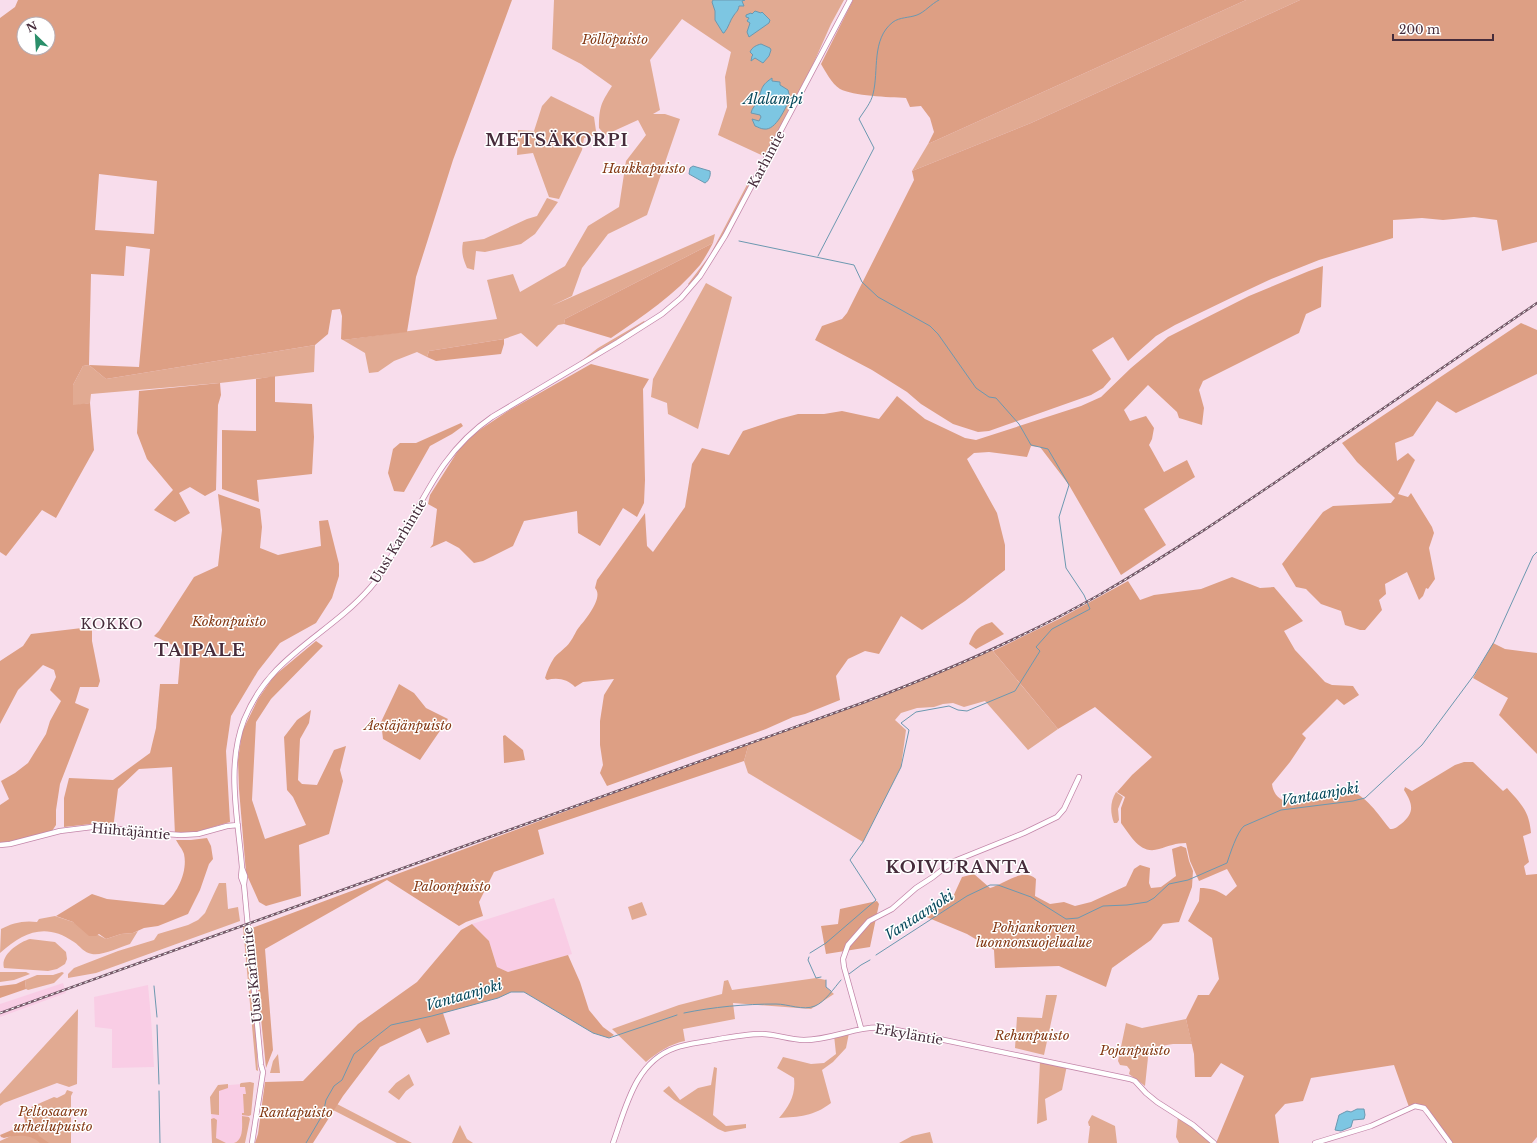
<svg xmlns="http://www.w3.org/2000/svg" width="1537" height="1143" font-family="'Libre Baskerville',serif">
  <rect width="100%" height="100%" fill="#f8ddec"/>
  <path fill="#f9cde5" d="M554,898L572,954L508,972L497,967L489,941L472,924Z
    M63,983L66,993L0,1017V1004Z
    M148,985L151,1018L154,1067L112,1068V1029L95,1027L94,997Z
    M253,1083L244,1143H212L211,1098L218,1086Z"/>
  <path fill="#e1aa92" d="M554,0H844L831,24L795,105L768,158L718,135L727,107L725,77L731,52L682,19L650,60L660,110L653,114H665L680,119L647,215L608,234L582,268L572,296L551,306L715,234L713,243L565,319L564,324L558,325L537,347L521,333L504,339L429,351L427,357L417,352L394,361L378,372L369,373L365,353L343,340L497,319L487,280L513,274L520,292L565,266L588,226L619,207L626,161L646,135L638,120L605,135L599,128C599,107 601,103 612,86L581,64L552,49Z
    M1246,0H1300L1031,123L912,171L928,144Z
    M551,96L594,117L596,131L599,134L584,138L582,150L559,199L549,197L533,153L517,155L518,130L534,131L542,106Z
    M750,179L752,180L749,186L713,254L690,286L688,284L710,255Z
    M547,198L558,202L535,234L521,244L485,252L476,251L474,270L467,268C463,259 461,252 463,242L484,239L527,219L537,216Z
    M706,283L732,297L698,429L668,414L667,403L651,397L653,379Z
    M644,321L645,322L640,327L576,365L598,348Z
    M315,345L314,372L220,383L91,394L90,403L73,406V385L83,366L89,365L106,379Z
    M992,650L1058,729L1028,750L985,701L964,707L953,703L943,704L934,707L917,708L901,713L895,720L906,730L901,767L863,842L748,773L744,761L749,743L862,703L875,700L876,697L948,669Z
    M1116,792L1123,797L1118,809L1119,820L1117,823H1114C1110,812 1110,802 1116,792Z
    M219,883H226L228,909L238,907L240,921L96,973L68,978V974L74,968L118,951L154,940L158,934L188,925L198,920L205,913Z
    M642,902L647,915L632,920L628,907Z
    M55,916L73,922L106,939L121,934L133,933L138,931L130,944C120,947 102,956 92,954C84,953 80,946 74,942C46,922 23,932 0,953L1,929C12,923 24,920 37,922L39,919Z
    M246,926L255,1018L258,1071L256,1070L243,927Z
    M30,939L55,942L66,952L67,959L65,964L57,969L48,971L4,968C0,955 19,942 30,939Z
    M0,972H26L30,974L14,980L0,982Z
    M62,972L64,973L54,983L28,990L26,989L25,980L37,975H53Z
    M816,978L826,980V987L834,994L811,1009L733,1003L735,1019L683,1029L685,1041C670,1044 658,1052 646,1062L612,1029L679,1005L722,994L724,981L728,980L732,990Z
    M1046,995H1057L1044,1055L1015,1048L1017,1017L1042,1018Z
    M78,1009L77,1084L69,1087L57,1083L4,1103L0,1106V1094Z
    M1186,1019L1192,1044H1173L1149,1048L1145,1086L1129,1074L1130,1070L1127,1066L1120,1065L1118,1061L1126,1023L1142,1028Z
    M849,1033L846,1048L833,1062L822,1070L831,1103C814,1116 799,1117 779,1118C789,1106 796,1095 794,1078L777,1068L783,1057L811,1064L824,1063L836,1054L834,1035Z
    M278,1054L280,1073H270L273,1061Z
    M1040,1061L1067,1065L1062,1090L1045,1099L1047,1120L1037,1124Z
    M714,1067L717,1068L713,1115L726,1126L746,1124V1128L725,1132L718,1129L674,1100L663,1091L669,1086L680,1100L698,1088L711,1085Z
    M409,1074L414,1085L406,1091L399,1100L388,1092L396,1083Z
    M250,1082L254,1083L251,1115L249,1116L242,1115V1113H244L243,1094H246L245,1087H240V1084L241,1083Z
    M228,1084V1088L219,1091V1115L211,1114L210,1097L218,1085Z
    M67,1090L73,1092L71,1096V1143H0V1141L35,1125L29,1112L32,1109L31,1107L54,1097L57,1098L65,1094Z
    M337,1104L412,1143H397L333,1110Z
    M1092,1115L1115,1126L1117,1143H1088L1090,1126H1089L1088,1122Z
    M242,1116L249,1117L250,1119L245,1143H234C244,1140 242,1125 242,1116Z
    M1178,1116L1215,1143H1179L1176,1137Z
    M214,1118L217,1120L216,1138L226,1143H212L211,1119Z
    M460,1125L467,1139L473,1143H452Z
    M930,1132L933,1143H899L912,1136Z"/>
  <path fill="#dd9f84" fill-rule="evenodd" d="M18,0H512L453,160L416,277L407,332L343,340L341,339L342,316L340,309L332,310L328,334L315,345L106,379L89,365L83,366L73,385V405L90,403L94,450L56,518L42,510L6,556L0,552V18L15,7ZM24,24H48V48H24ZM99,174L157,181L154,234L95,230ZM126,246L150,249L139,367L89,365L91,274L124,276Z
    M853,0H1246L928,144L934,132L930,118L921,106L910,107L906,98C889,97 853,96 840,89C831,83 826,72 821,64Z
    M1300,0H1537V242L1502,251L1497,220L1474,217L1443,220L1422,218L1393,220V238L1319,260L1269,280L1235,296L1175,325L1156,336L1128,361L1113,337L1092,350L1111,379L1103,388L1091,395L989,431L978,432L953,424L921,404L907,392L872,370L815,340L822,326L842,319L847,313L914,180L912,171L1031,123Z
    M713,243C709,250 705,258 700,265C676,294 642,317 611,338L564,324L565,319Z
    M1323,266L1321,307L1306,314L1299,333L1203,381L1199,390L1204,408L1202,425L1179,418L1177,412L1148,385L1124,410L1130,421L1146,416L1154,428L1152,439L1149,445L1164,472L1187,460L1195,477L1144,509L1166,545L1121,575L1069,485L1040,447L1031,446L1027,457L989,452L974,453L967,459L997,513L1005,545V570L965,601L922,630L901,616L879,654L865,651L848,659L836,676L840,700L805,714L793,717L766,729L607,786L600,773L603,765L600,745V721L604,695L614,679L583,682L575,687C568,679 557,677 547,680L545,678C547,671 550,664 554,658C559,652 566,648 570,642C574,637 576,630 580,626C586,619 604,597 595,588L597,580L645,513L647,546L653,552L685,507L692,464L702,448L729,455L743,431L779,419L798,414H824L842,411L879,419L897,396L925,419L965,438L976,440L1081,406L1101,397L1131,368L1168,337L1249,296L1309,271Z
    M1521,323L1537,330V374L1456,413L1437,401L1413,436L1395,443L1397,461L1408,453L1415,460L1398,494L1408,497L1411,493L1432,527L1434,533L1429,548L1435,579L1428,589L1426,588L1423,596L1419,600L1407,572L1385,584L1386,594L1379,600L1382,610L1365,630H1360L1345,625L1341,611L1321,604L1306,589L1296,587L1282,564L1323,512L1333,506L1391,503L1395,498L1357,462L1342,443Z
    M504,339V344L501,354L436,361L427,357L429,351Z
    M591,364L649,379L643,389L645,480L644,503L637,517L623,508L600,546L578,533L577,511L524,521L513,546L483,561L474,563L459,548L446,541L430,548L433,544L437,509L428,504L430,495L461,446L475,433L508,411Z
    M275,376V402L312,404L314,437L312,474L257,480L259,502L222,489V430L256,431V379Z
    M220,383L221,395L218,405L216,490L205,496L190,487L179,493L190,513L175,522L154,510L173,490L147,459L137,433L139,391Z
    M461,423L463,426L452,434L430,446L404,492L394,491L388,473L393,449L400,443H416Z
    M218,494L260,509L262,527L260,548L278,555L321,546L319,521L328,520L339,564V576L332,598L316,623L280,643L258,671L231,716L226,751L230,822L196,832L175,835L172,767L139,769L118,789L113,829L100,823L64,827V798L69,778L113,780L150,753L156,728L160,684H178L181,649L154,636L159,631L194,577L218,566L222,530Z
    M1232,577L1260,588L1274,587L1303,621L1284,631L1295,650L1325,682L1332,685L1353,686L1359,695L1344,705L1337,699L1302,734L1306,738L1290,762L1272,784C1273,792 1277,798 1285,801L1347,789C1367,796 1377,813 1390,829C1395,829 1397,827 1401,824C1415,813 1413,804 1404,790L1405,787L1412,791L1455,765L1464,762H1473L1503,791L1507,788C1522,805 1529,811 1531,833L1523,836L1529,862L1524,866L1526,875L1537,874V1137L1532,1143H1451L1424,1107H1409L1394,1065L1311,1078L1303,1101L1285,1104L1275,1115L1279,1143H1216L1244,1076L1221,1063L1211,1077H1195L1194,1054L1186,1019L1198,995H1209L1219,979L1212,938L1188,921L1199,901L1200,888C1210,888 1217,890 1226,896L1237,886L1227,869L1199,881L1190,861L1186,843C1176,843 1169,846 1159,849C1140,855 1131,836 1121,823V808L1125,797L1117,792L1132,775L1152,757L1095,707L1058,729L993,651L1059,619L1128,581L1140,600L1154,595L1201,589Z
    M992,622L1004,634L976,649L969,644C975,629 978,627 992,622Z
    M82,628L92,630V641L100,681L98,687H80L75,703L89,709L60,784L56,810V825L52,831L13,841L0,843V805L9,799L1,781L15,773L28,763L46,734L50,721L61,701L50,690L56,677L54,670L43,665L18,690L0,724V661L23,646L31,634Z
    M316,641L323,646L271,699L256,722L252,800L265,839L306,825L293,797L287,790L284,737L297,720L311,710L309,723L300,739L298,780L302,784L317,785L334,750L346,746L340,770L343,781L329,834L299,845L301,896L266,906L259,902L246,873L239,789L238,760L242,732L258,699L274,676Z
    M1493,643L1505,649L1537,653V754L1499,715L1508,698L1473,678Z
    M399,684L414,693L426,708L448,719L420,760L383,739L381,722Z
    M505,735L523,750L525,760L504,763L503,736Z
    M749,743L744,761L538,830L544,854L494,872L479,902L483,916L466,922L459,926L387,880L265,949L273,1050L266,1068L252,928Z
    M207,838L211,846L213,859L209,864L200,890L188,914L158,926L144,928L133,933L121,934L106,939L99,934L96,936H89L73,922L56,916L92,894L107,899L164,905C177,894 188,872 184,854C183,850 178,844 176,840H191Z
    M1181,846L1186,848L1189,861L1193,871L1192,887L1179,922L1163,924L1151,940L1112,968L1106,987L1059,966L995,968L994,950L967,934L924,916L952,899L962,877L974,874L990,888C1004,884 1023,867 1036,879L1035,896L1050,904L1064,902L1075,906L1091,902L1126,886L1134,869L1140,865L1150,868L1149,883L1151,888L1161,887L1176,876L1172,849Z
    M877,901L879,904L870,947L826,954L821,926L838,924L840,909Z
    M472,924L489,941L497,967L508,972L568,955L580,982L589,1010L603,1027L614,1035L609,1038L593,1033L524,992H511L498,998L443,1013L450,1034L427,1043L420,1028L380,1047L343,1096L313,1143H255L258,1134L265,1082L303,1081L358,1024L417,982L461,930Z
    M25,980L26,989L0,998V986L16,984Z
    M26,1112L29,1115L39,1136L49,1143H40C30,1134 17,1135 4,1138L1,1137L0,1135L24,1125L25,1121L23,1114Z"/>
  <path fill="#7dc6e2" stroke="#6c98b0" d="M713,0H745L742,1L744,6H739C738,11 737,11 734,15C730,20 729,27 724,33H723L715,20V11L712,2Z
    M755,11L761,13L762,12L770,20L769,23L749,37L747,32L750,23L747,21L749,18L746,17V15L751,13L752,14Z
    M761,44L770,48L771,50L769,56L763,63L755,58L751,61L752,56L753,55L750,52C752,47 757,45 761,44Z
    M772,78V81L780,82V85L788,90L790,98C786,107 776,131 764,129C761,129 758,127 755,126L752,119L759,121L761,117L760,115L751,113C752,108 755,106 757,102C763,89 759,87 772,78Z
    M693,166L710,171C711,175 709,181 705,183L689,174L690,168Z
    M1357,1109H1364L1365,1115L1364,1119L1353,1120L1351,1127L1341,1131L1335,1130L1339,1115L1347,1111L1351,1112Z"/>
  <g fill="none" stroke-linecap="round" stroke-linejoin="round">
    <path stroke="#6c98b0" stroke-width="1" d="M739,241L854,265L862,282L878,297L930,326L938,334L976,388L989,397L996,398L1019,424L1031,445L1048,449L1069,485L1059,517L1066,568L1084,595L1090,609L1052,629L1036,647L1040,651L1015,691L967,711L958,710L949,706L916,712L901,723L909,730L901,767L863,842L850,860L876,900L826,943L810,953
      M818,256L874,148L859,119C864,111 871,103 873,94C879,71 871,39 893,22C900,17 909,18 917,15C925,12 931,4 939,0
      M876,955L967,896L990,885H998L1031,897L1066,919L1078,918L1103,906L1127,905L1147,902L1154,898L1169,884L1188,880L1227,863C1230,854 1237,832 1244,826L1281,810L1353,801L1365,798L1422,745L1474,675L1494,642L1533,556L1537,552
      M809,957L808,960L816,978L821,977
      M849,974L861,965L870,960
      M826,980V987L831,991
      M154,986L157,1017
      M684,1013C713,1007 745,1004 776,1004C788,1004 803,1011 815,1006C825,1002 834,988 841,980
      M157,1025L159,1084
      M159,1091L160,1143
      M306,1143L323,1114L326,1100L334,1086L342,1080L354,1054L391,1025L432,1016L498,998L511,992H524L593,1033L609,1038L677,1015"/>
    <defs>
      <path id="minor" d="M0,845L10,844L60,831L92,827H108L135,832L181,835L198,834L227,826L238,825
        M242,868L245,876L244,884
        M861,1028L844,967L843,959L848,945L869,921L892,909L916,888L933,877L952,862L1024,833L1057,817L1064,809L1079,777
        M252,1143L263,1072L261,1065L244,885L241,877L242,867C238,819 226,766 244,720C270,655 327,637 370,588C381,576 388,562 396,548C425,497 442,451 492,417L618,342L662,314L681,298L700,276L725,236L850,0
        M613,1143C626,1107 635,1062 675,1048C686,1044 697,1043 708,1041C725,1038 744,1034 762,1034C776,1034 789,1040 804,1040C834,1040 856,1025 887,1028L1130,1079L1135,1081L1146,1093L1157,1102L1193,1125L1214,1143
        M1315,1143L1371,1126L1415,1106L1424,1108L1428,1113L1450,1143"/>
    </defs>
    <use href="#minor" stroke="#c386a9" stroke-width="6"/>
    <use href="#minor" stroke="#fff" stroke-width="4.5"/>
    <defs>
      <path id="rail" d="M0,1013L862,703C944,672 1023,638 1099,595C1170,554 1238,508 1305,462C1382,409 1460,356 1537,303"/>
    </defs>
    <use href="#rail" stroke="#735867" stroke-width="2.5"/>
    <use href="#rail" stroke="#fff" stroke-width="1" stroke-dasharray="3" stroke-linecap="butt"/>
  </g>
  <g text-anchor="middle" stroke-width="3" stroke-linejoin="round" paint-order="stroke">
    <g font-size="13" font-style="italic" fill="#843914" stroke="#fff">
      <text x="615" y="44">Pöllöpuisto</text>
      <text x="644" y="173">Haukkapuisto</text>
      <text x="229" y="626">Kokonpuisto</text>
      <text x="408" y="730">Äestäjänpuisto</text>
      <text x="452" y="891">Paloonpuisto</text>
      <text x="1034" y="932">Pohjankorven<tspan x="1034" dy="15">luonnonsuojelualue</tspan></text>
      <text x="1032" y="1040">Rehunpuisto</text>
      <text x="1135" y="1055">Pojanpuisto</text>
      <text x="53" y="1116">Peltosaaren<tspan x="53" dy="15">urheilupuisto</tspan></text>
      <text x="296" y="1117">Rantapuisto</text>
    </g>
    <g font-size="13" fill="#462c3b" stroke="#fff">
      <text transform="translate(766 159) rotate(-62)" y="5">Karhintie</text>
      <text transform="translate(398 541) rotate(-59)" y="5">Uusi Karhintie</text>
      <text transform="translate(131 831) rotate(5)" y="5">Hiihtäjäntie</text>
      <text transform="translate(252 975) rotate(-96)" y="5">Uusi Karhintie</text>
      <text transform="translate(909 1034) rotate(10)" y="5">Erkyläntie</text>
    </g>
    <g font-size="14" font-style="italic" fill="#07495c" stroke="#fff">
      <text x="773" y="104">Alalampi</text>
      <text transform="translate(1320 794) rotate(-10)" y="5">Vantaanjoki</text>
      <text transform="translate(919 915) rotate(-33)" y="5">Vantaanjoki</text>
      <text transform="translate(464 995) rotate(-16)" y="5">Vantaanjoki</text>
    </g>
    <g font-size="14" letter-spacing="1" fill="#462c3b" stroke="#fff">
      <text x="112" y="629">KOKKO</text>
    </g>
    <g font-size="17" font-weight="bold" letter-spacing="1" fill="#462c3b" stroke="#fff">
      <text x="557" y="146">METSÄKORPI</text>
      <text x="200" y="656">TAIPALE</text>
      <text x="958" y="873">KOIVURANTA</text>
    </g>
  </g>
  <g transform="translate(36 36) rotate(335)"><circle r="19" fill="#ffffff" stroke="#b5abb1"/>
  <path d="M0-3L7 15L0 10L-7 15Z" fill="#2b8f6a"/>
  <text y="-6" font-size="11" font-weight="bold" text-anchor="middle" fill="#462c3b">N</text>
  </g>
  <path d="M1393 34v6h100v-6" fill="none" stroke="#462c3b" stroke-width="2"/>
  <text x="1399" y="34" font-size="12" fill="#462c3b" stroke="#ffffff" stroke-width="3" paint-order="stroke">200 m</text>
</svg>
